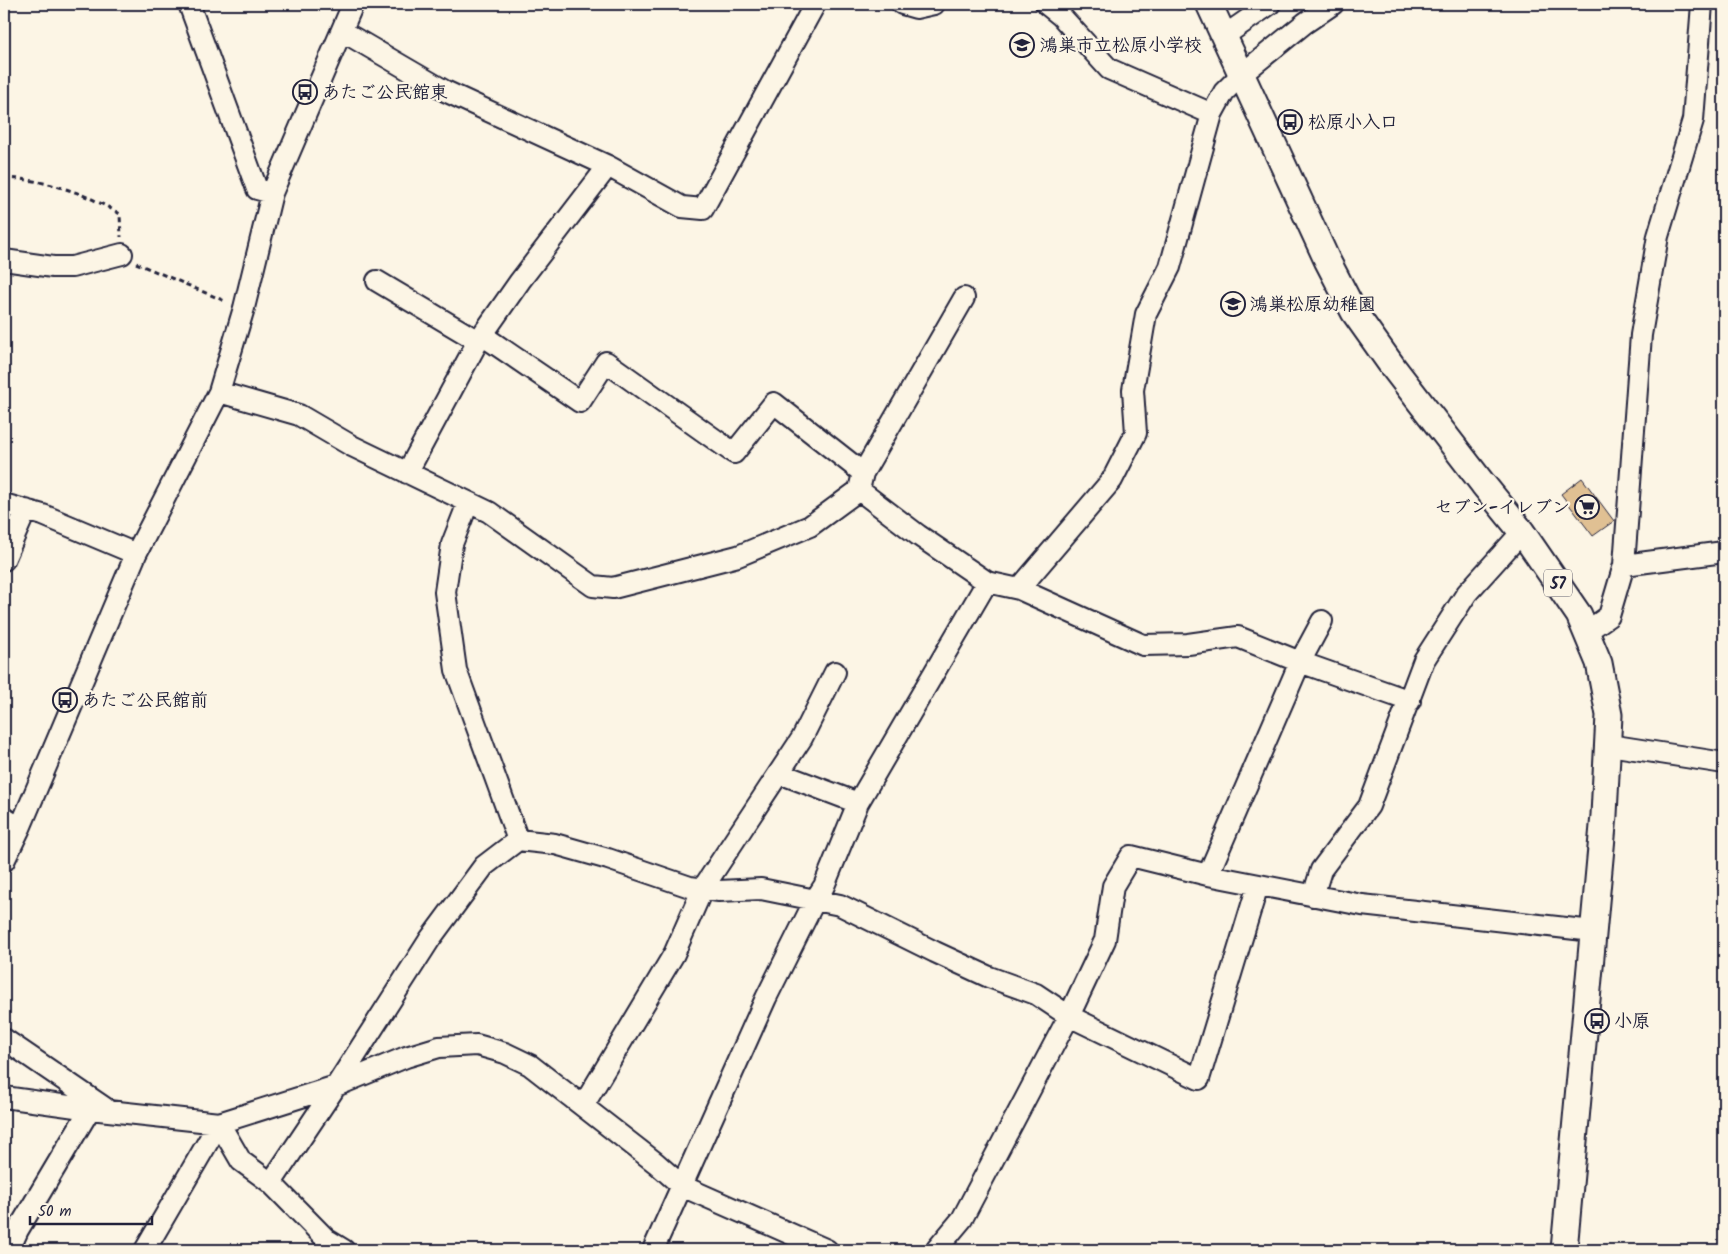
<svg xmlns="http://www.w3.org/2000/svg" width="1728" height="1254" font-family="Kalam,'Klee One',sans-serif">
  <rect width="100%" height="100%" fill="#fcf5e5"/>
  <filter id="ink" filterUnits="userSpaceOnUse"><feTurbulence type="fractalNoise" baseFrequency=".02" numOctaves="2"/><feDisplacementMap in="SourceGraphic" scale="10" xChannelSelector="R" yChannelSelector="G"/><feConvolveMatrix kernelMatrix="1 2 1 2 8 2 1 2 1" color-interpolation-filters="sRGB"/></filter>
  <g filter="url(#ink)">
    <path fill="#e0c093" stroke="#22223b" d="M1582,478L1614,521L1593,536L1561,494Z"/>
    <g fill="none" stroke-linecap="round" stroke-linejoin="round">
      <defs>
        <path id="minor" d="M189,4L257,189L272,193
          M902,4L916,8L934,4
          M1046,4L1061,16L1109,69L1212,114
          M342,31L445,91L608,166L682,207L703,209L815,4
          M1224,36L1270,4
          M4,260L53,267H72L122,254
          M377,281L478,341
          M964,298L863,473L859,490L918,535L987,582
          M482,335L580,402L606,362L734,453L774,403L863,473
          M219,392L299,415L352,446L489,512L593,586L613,588L738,556L810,526L859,490
          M407,473L478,341L520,281L608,166
          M468,503L452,544L445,592L456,670L518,840
          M4,504L43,515L136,554
          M4,560L26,510
          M1624,565L1724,552
          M1019,589L1112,480L1136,433L1133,390L1146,314L1170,267L1212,114L1224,92L1242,74L1305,23L1333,4
          M1586,632L1609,616L1624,565L1641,335L1658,236L1693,120L1702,4
          M1609,745L1724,763
          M779,773L858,803
          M4,818L20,828
          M4,861L20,828L136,554L219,392L244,308L272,193L353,4
          M1208,875L1300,662L1322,621
          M1313,896L1321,870L1369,806L1424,660L1467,593L1522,532
          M4,1039L105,1108
          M4,1097L90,1109L219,1123L336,1086L406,1057L439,1047L477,1045L505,1053L530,1065L656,1163L682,1186L827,1250
          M583,1106L674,954L703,888L802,738L835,672
          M219,1123L241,1161L271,1183L326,1239L344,1250
          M271,1183L336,1086L430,939L484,866L518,840L555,844L608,859L690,887L719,891L761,889L840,905L935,952L989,977L1036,994L1069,1016L1199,1079L1258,885
          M9,1250L18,1230L90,1109
          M145,1250L219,1123
          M653,1250L766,998L815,900L824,886L858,803L987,582L1019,589L1143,645L1188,644L1238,637L1300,662L1410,701
          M936,1250L962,1219L1069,1016L1105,940L1113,886L1131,856L1208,875L1362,905L1593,931"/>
        <path id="major" d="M1209,4L1327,260L1354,312L1393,367L1483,484L1522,532L1579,615L1599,663L1609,715L1604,815L1564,1250"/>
      </defs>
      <use href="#minor" stroke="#22223b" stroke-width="24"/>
      <use href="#major" stroke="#22223b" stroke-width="29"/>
      <path stroke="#22223b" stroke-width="3" stroke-dasharray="5 4" stroke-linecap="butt" d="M4,178C44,179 86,193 120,214L121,237
        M136,263L227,302"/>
      <use href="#minor" stroke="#fcf5e5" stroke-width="20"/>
      <use href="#major" stroke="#fcf5e5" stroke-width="25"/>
    </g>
  </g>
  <defs>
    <symbol id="school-ring" viewBox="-11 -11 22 22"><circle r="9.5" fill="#fcf5e5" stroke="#22223b" stroke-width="1.5"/><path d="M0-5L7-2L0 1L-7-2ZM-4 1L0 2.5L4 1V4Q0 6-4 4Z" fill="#22223b"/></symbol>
    <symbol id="bus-ring" viewBox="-11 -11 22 22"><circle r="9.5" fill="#fcf5e5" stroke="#22223b" stroke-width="1.5"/><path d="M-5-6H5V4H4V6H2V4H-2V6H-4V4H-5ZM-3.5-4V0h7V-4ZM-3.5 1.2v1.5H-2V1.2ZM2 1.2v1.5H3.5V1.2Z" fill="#22223b"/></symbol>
    <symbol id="supermarket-ring" viewBox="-11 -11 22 22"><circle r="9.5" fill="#fcf5e5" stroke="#22223b" stroke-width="1.5"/><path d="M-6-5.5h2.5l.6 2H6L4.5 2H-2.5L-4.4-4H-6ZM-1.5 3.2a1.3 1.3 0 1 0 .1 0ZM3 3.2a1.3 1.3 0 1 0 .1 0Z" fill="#22223b"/></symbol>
  </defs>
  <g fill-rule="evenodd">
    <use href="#school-ring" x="1008" y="31" width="28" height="28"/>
    <use href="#bus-ring" x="291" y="78" width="28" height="28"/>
    <use href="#bus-ring" x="1276" y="108" width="28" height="28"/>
    <use href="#school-ring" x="1219" y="290" width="28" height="28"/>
    <use href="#supermarket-ring" x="1573" y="493" width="28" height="28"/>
    <use href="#bus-ring" x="51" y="686" width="28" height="28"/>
    <use href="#bus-ring" x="1583" y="1007" width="28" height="28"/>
  </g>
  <g text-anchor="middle" stroke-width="4.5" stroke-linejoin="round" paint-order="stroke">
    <rect fill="#fcf5e5" stroke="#63616e" stroke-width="1" x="1544" y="569.5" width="28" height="27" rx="4"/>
    <g font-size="16" font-weight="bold" fill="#22223b">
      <text x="1558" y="589">57</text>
    </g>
    <g font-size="18" font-weight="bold" fill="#22223b" stroke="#fcf5e5" text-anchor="start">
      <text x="1040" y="51">鴻巣市立松原小学校</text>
      <text x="322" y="98">あたご公民館東</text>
      <text x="1308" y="128">松原小入口</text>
      <text x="1250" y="310">鴻巣松原幼稚園</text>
      <text x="1570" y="513" text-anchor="end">セブン-イレブン</text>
      <text x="82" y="706">あたご公民館前</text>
      <text x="1614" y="1027">小原</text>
    </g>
  </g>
  <rect width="1728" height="1254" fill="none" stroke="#fcf5e5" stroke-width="20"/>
  <rect x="10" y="10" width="1708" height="1234" fill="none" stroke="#22223b" stroke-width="2" filter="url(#ink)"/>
  <path d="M30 1216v8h122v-8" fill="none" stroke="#22223b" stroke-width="2.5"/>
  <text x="38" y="1216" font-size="15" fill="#22223b" stroke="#fcf5e5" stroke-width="4" paint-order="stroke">50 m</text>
</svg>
